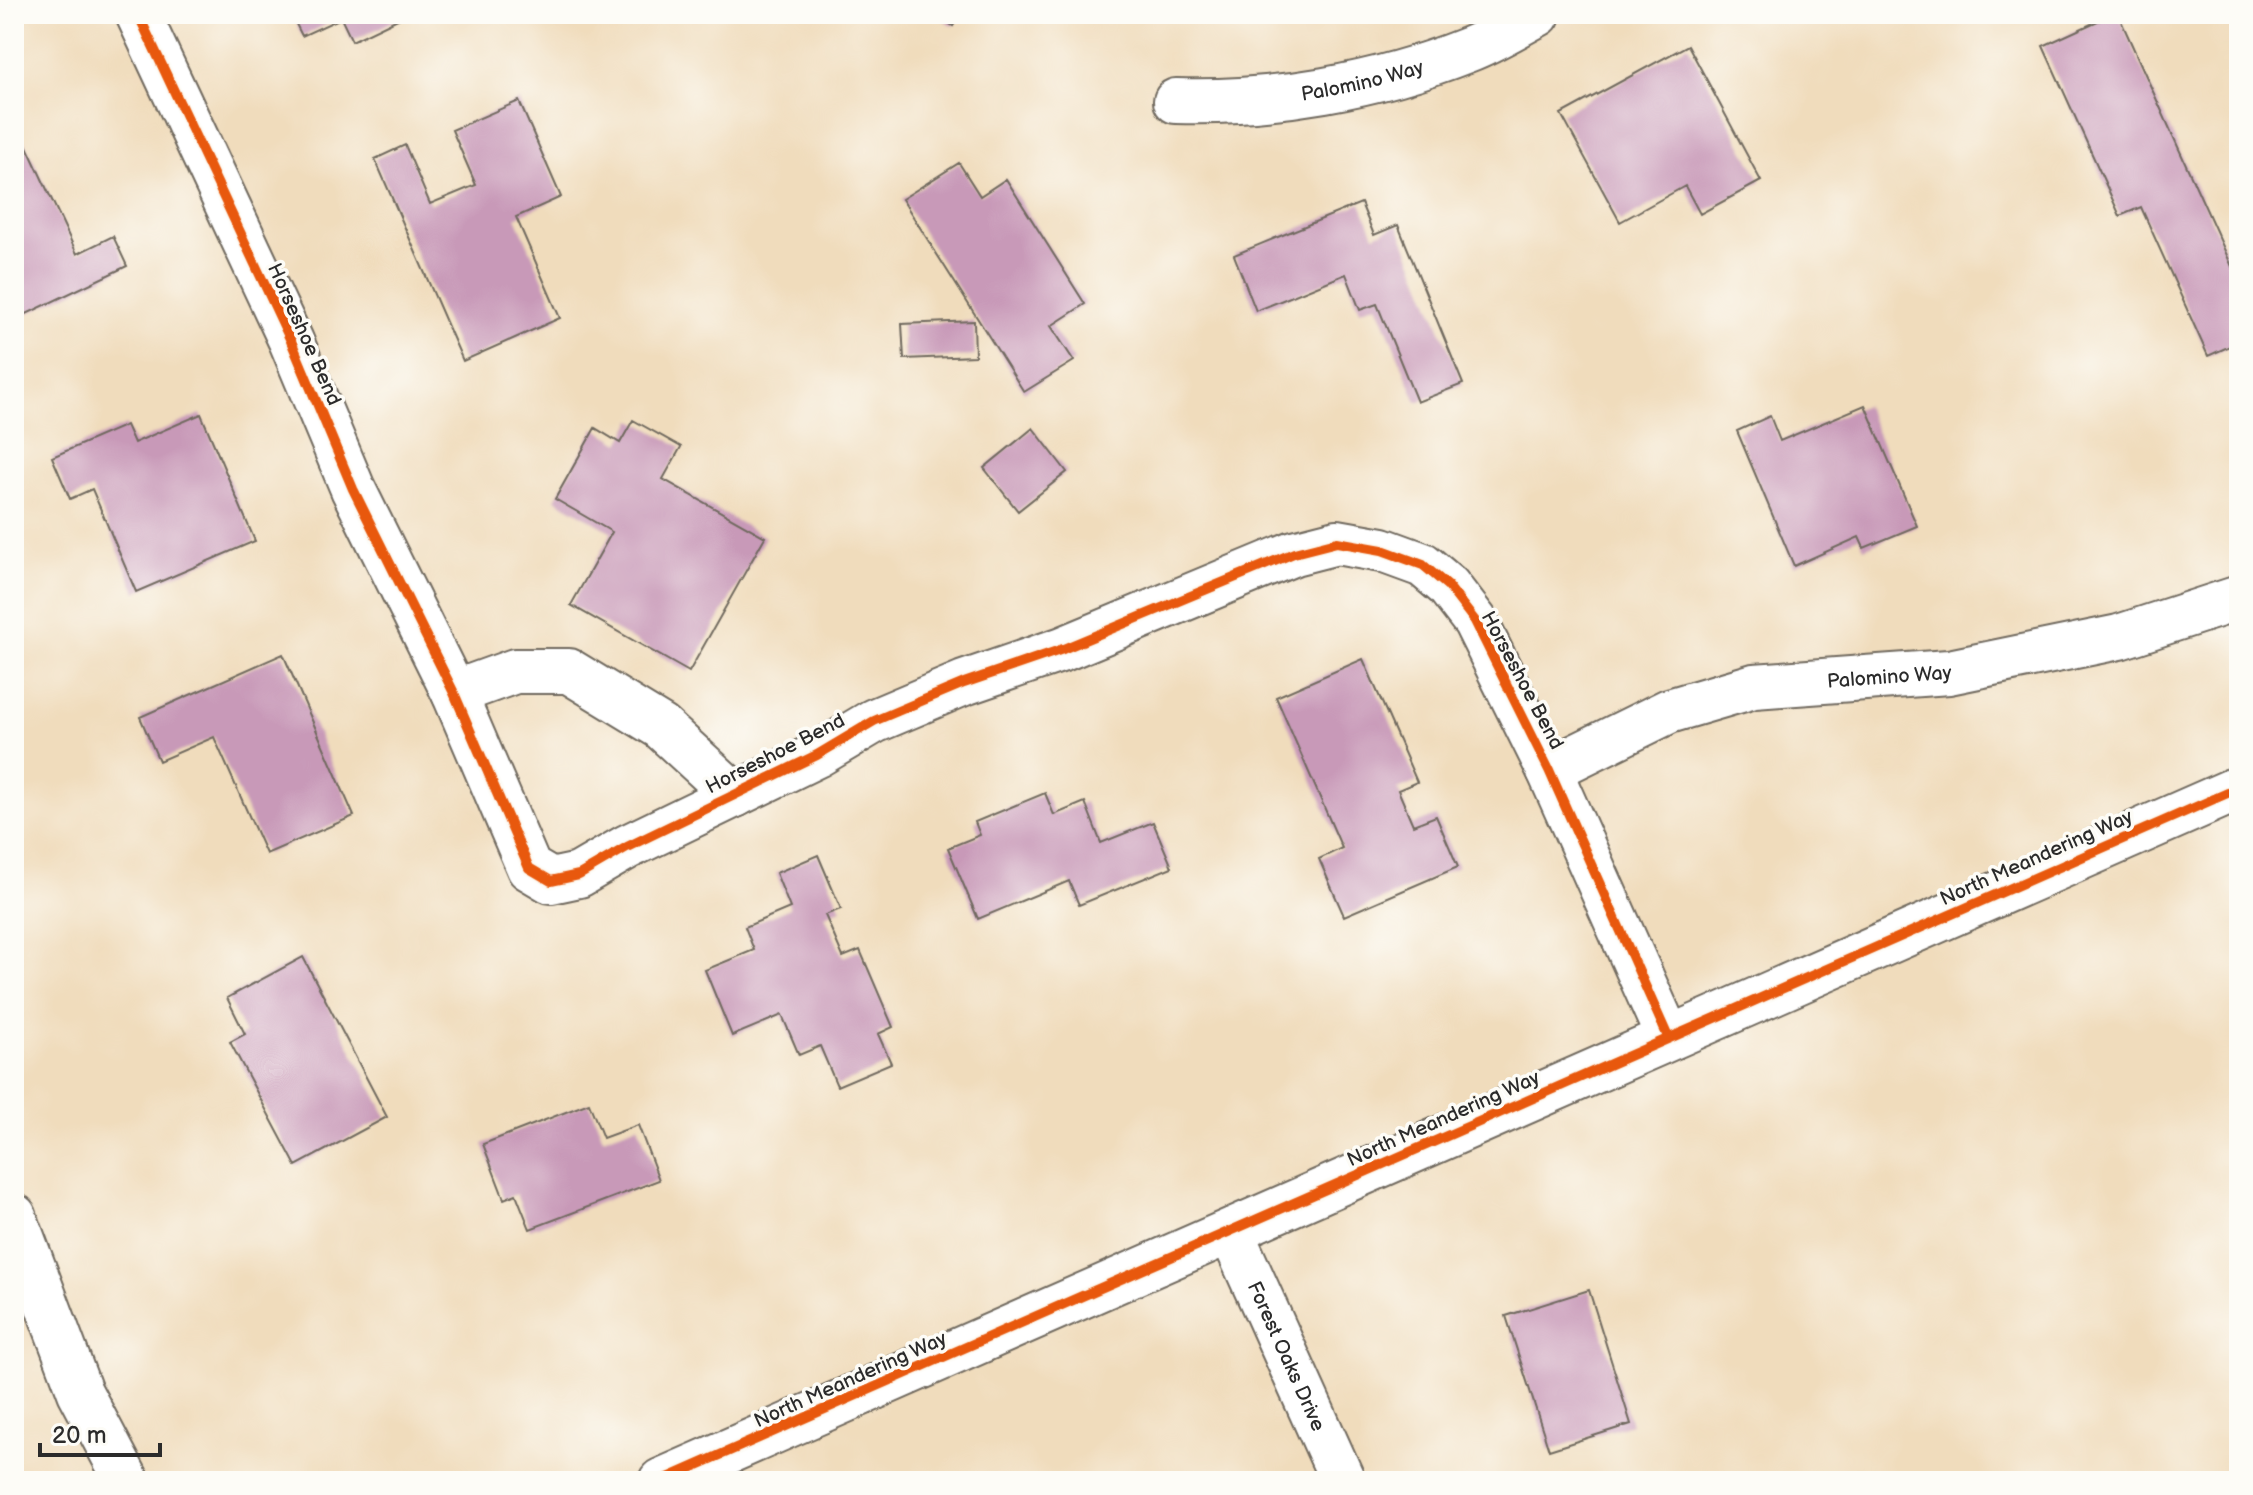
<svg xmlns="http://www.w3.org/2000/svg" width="2253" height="1495" font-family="'Balsamiq Sans',sans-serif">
  <rect width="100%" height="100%" fill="#fdfcf7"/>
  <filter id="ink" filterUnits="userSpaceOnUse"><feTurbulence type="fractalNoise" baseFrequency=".0125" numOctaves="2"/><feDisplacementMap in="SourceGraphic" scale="16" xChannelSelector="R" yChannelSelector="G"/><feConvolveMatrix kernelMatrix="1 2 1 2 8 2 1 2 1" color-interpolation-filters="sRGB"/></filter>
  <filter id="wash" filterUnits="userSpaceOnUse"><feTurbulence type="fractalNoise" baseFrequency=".006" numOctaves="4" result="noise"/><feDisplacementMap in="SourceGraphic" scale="32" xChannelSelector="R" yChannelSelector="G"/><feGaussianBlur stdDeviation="1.8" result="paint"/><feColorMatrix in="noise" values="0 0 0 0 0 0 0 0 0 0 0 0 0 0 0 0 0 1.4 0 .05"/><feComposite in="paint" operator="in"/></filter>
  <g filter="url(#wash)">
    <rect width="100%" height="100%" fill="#f0dcbc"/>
    <g id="blocks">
      <path fill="#c899b8" d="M291,14H408L352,41L341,18L302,36Z
        M935,14H961L953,26Z
        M2113,14H2118L2239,282V342L2208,356L2141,207L2120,216L2043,46Z
        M1688,45L1761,181L1700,214L1685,186L1620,222L1561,114Z
        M519,101L561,197L516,217L560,318L463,361L375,159L405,145L430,204L476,185L452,130Z
        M23,138L77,254L113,236L127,266L14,320V142Z
        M959,163L980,196L1006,179L1085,304L1051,326L1074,361L1024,392L902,199Z
        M1361,203L1374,235L1398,225L1463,384L1417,402L1377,304L1360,310L1346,274L1256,311L1234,255Z
        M974,321L975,356L904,359L902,324Z
        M1865,405L1917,526L1864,548L1859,537L1794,566L1737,431L1770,416L1780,441Z
        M201,414L255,541L136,592L92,489L70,499L52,457L126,425L134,443Z
        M633,420L681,447L663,479L765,537L689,672L571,605L612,532L555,499L595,428L620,443Z
        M1033,428L1067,472L1018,511L984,468Z
        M283,654L354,816L266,854L214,737L159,761L140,717Z
        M1363,659L1417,782L1398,790L1413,825L1436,816L1458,867L1344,916L1319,859L1342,848L1276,697Z
        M1045,793L1054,815L1085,802L1101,843L1153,822L1172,867L1079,905L1069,881L978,919L948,848L980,835L975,822Z
        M818,855L841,909L825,915L843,957L860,950L893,1027L878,1034L891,1063L837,1086L820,1046L799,1055L782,1015L732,1036L705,970L754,950L745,927L790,908L776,873Z
        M303,957L387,1117L296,1166L230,1042L245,1034L227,998Z
        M589,1103L603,1138L638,1125L659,1180L530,1229L516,1194L504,1199L483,1144Z
        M1589,1290L1631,1424L1549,1450L1506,1316Z"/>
    </g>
  </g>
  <g filter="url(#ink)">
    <use href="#blocks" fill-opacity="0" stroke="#70695e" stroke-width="2"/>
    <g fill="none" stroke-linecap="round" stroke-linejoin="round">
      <defs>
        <g id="minor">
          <path d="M138,14L291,341L353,489L454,693L529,868L551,881L579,875L627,847L817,755L874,721L964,683L1063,649L1294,553L1337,542L1382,550L1423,565L1448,586L1475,621L1549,770L1668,1037"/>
          <path id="s1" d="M1176,101C1273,104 1376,86 1467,50C1491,41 1515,26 1538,14"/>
          <path d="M454,693L515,671H569L661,727L735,795"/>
          <path id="s2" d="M1549,770L1669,711L1754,686L1949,672L2119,637L2239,598"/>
          <path d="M14,1216L80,1392L127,1481"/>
          <path id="s3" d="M1231,1232L1343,1481"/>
          <path d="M661,1481L2239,788"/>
        </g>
      </defs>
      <use href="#minor" stroke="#70695e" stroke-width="48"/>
      <use href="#minor" stroke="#fff" stroke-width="44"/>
      <defs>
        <path id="cycleway" d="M138,14L291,341L353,489L454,693L529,868L551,881L579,875L627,847L817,755L874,721L964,683L1063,649L1294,553L1337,542L1382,550L1423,565L1448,586L1475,621L1549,770L1668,1037
          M661,1481L2239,788"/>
      </defs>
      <use href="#cycleway" stroke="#fdfcf7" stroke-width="15"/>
      <use href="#cycleway" stroke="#e8590c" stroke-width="10"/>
    </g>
  </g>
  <g text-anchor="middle" stroke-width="7" stroke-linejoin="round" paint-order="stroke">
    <g font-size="20" fill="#2b2b2b" stroke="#fdfcf7">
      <text dy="7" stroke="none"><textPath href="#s1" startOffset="188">Palomino Way</textPath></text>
      <text transform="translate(305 334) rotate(66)" y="7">Horseshoe Bend</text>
      <text dy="7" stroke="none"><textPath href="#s2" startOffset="358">Palomino Way</textPath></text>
      <text transform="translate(1523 680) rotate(62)" y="7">Horseshoe Bend</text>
      <text transform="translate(775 753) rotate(-27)" y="7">Horseshoe Bend</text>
      <text transform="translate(2036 857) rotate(-24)" y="7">North Meandering Way</text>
      <text transform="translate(1443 1118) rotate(-24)" y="7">North Meandering Way</text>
      <text dy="7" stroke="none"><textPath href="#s3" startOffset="136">Forest Oaks Drive</textPath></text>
      <text transform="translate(850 1379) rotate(-24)" y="7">North Meandering Way</text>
    </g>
  </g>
  <rect width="2253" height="1495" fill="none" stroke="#fdfcf7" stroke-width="48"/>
  <path d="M40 1443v12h120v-12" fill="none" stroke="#2b2b2b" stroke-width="4"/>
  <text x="52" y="1443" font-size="24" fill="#2b2b2b" stroke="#fdfcf7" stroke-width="6" paint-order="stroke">20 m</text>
</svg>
